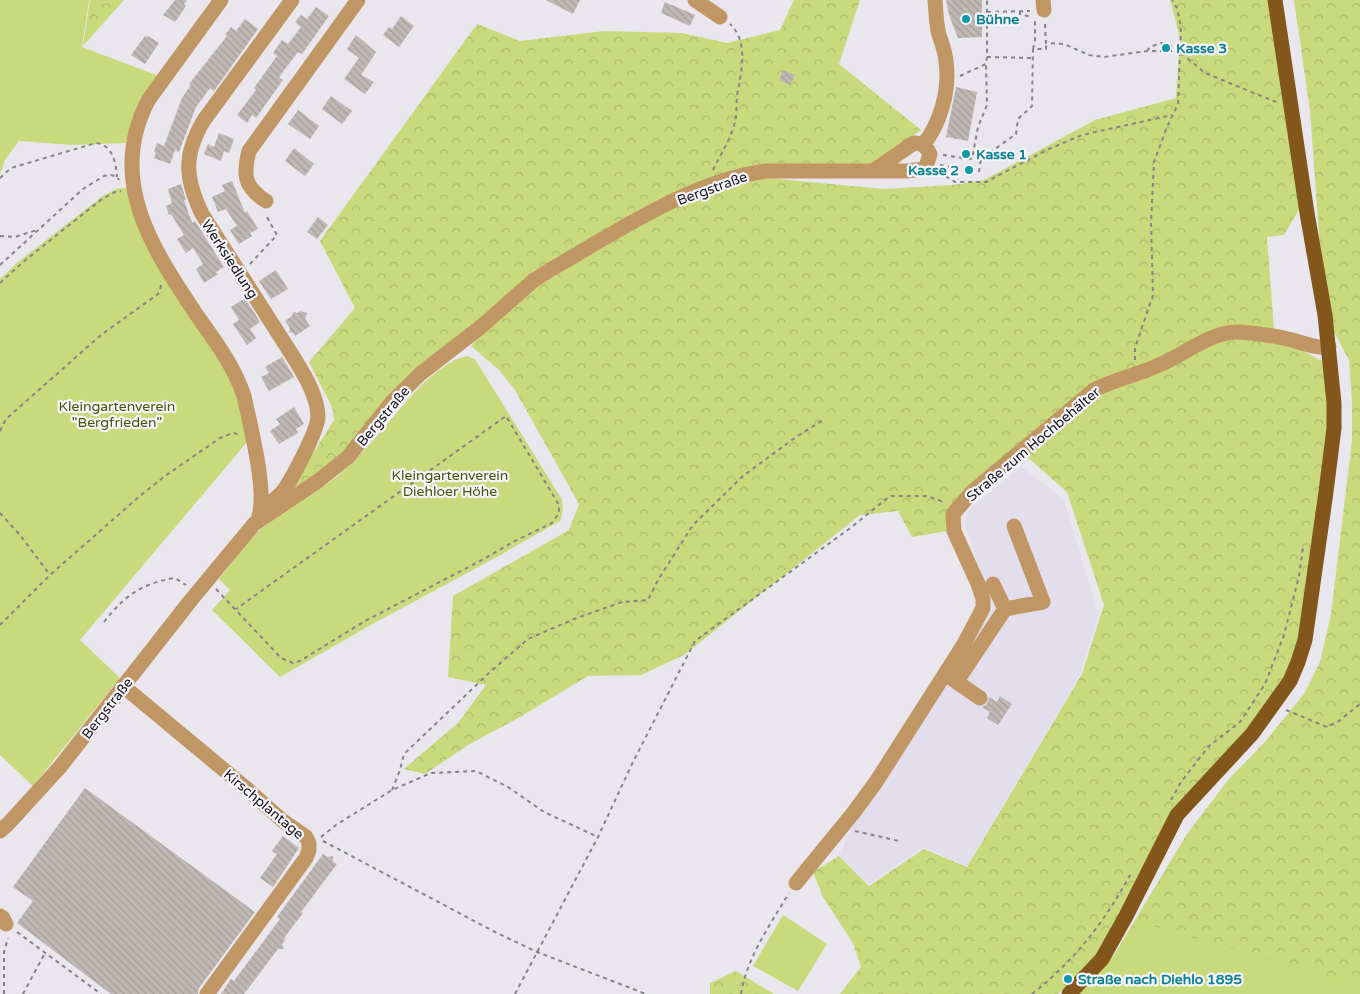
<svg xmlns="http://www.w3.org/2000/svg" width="1360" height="994" font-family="'Varela Round',sans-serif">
  <defs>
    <pattern id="forest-crowns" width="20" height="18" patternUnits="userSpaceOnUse" patternTransform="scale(1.25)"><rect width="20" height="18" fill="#c9da7c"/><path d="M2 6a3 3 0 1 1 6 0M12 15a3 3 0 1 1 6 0" fill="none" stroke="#acba6b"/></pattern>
    <pattern id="building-back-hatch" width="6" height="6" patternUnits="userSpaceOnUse" patternTransform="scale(1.25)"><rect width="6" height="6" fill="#bfb8b5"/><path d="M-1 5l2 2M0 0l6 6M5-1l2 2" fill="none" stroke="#a49e9b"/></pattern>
  </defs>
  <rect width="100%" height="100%" fill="#e9e7ed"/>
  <path fill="#e2deec" d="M1021,467L1063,498L1099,615L1080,675L967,866L924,847L869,884L839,855L857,816L993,608L964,522L969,509Z"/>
  <path fill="url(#forest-crowns)" d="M90,0H124L83,46Z
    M794,0H860L839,64L921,130L871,167L757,177L884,189L953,185L984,180L1095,120L1176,98L1180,38L1170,0H1273L1302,205L1284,235L1267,237L1274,330L1293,346L1332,366L1335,399L1305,656L1175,825L1099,955L1058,994H840L861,967L853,943L823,897L813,872L839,856L869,886L924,849L967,867L1082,674L1104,605L1067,492L1017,448L960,495L946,513L947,531L912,537L898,511L860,515L684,655L641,675L588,676L520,717L468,745L425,774L404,769L458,723L486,685L448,677L453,596L569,530L579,504L515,390L499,370L471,346L484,330L534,289L584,258L670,209L754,177L753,167L548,264L345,453L295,490L292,486L334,420L332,407L309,362L355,308L320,241L477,24L520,41L604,31L682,33L727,43L780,30Z
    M1294,0H1360V994H1079L1114,955L1187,834L1228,780L1264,743L1304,694L1320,662L1331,614L1352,441V402L1349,360L1325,315L1310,111Z
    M736,971L774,994H710V983Z"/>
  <path fill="#c9da7c" d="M0,0H89L82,47L159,76L133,117L126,143L73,145L19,141L5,160L0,174Z
    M129,187L227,368L239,398L248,441L80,640L120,678L33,786L0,755V279L18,262L104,195L116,189Z
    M467,356L475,359L478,364L561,498C564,507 563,512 560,521L495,558L369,626L280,677L212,610L230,590L219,579C231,565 242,547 255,534C277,515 303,501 327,484C343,473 356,459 369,445C394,419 430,364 467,356Z
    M783,915L827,944L798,991L753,966Z
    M1139,922L1360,986V994H1081L1110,965Z"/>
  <path fill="url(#building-back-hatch)" d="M175,0H187L184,4L186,6L175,22L163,15Z
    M546,0H580L573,14Z
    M946,0H982V37L958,38L949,15Z
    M665,2L695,15L690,26L661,13Z
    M316,7L329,16L302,54L298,52L279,77L283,80L256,118L252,115L247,123L237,115L256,90L254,88L277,56L273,53L282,40L288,44L301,27L295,22L301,15L307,19Z
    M401,16L414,26L399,47L383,35L389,27L392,29Z
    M245,19L258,29L214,91L210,88L196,107L179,152L175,150L170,164L154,158L156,153L154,152L157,143L164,146L182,98L191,85L189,84L227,36L225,35L231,27L236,31Z
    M356,35L376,52L361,75L374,82L365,94L344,79L359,58L347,49Z
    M145,36L147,37L148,36L159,43L145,64L131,55Z
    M783,70L795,75L790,85L779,80Z
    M956,87L977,92L968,141L946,137Z
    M331,96L352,111L342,124L322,109Z
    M298,110L319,126L310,139L288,124Z
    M219,133L234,139L229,153L224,151L221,161L204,154L208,144L214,147Z
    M294,148L314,164L305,176L285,161Z
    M232,181L245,213L247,211L258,229L250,233L252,236L239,244L230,230L237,226L226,209L218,212L212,197L225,191L222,185Z
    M181,184L186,199L184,200L192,223L195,221L224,267L216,272L218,274L204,283L196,269L203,264L193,248L186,253L177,239L184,235L171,214L169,215L166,206L172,203L168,189Z
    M318,217L328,225L317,239L307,232Z
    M276,270L288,289L271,299L259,281Z
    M245,298L260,322L250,329L256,338L247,345L233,324L239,320L231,307Z
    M300,311L307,313L305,319L310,326L295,336L293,333L289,332L290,328L285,321L292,316L293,312L298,313Z
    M282,357L294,377L269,391L261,377L269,373L265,367Z
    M294,407L304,424L296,429L298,433L279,444L270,431L280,424L276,419Z
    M1000,696L1012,704L998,725L987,718L990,712L982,707L987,704L989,697L997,702Z
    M85,788L255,912L199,988L198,994H111L17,923L33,901L13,887Z
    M283,836L299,848L273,887L260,878L277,854L272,851Z
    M323,854L328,857L333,856V861L337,864L301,912L303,913L284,938L285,940L282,944L284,949H278L244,994H221L231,979L234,981L280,919L277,917Z"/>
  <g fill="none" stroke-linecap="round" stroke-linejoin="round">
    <path stroke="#868488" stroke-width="2" stroke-dasharray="4 4" stroke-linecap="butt" d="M1020,11V14L1032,17
      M987,12L1030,11
      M1045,24L1046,43L1064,44L1089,55L1104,57L1147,51H1179
      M1033,49L1035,40V19
      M1147,51L1150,47L1161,43L1174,47L1205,73L1276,102
      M987,57L1032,58
      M960,76L986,64L987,57V0
      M943,155L963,158
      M968,158L972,159L978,127L987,105L986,64
      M940,165L967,170
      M713,170C721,153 733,136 736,117C737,108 736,98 738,90C742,68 748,41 730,24
      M970,170L979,171L981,159L1016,134L1018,119L1032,106L1033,49H1046V43
      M939,172L955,182H986L1049,149L1082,135L1172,115
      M0,178L11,168L96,143C113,145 116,163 117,177
      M0,236L15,237L37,230
      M250,264L277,235L267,217V214
      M0,265L83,189L104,176L111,175L117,177L119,180
      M0,283L23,262L102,199L115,192L121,191
      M1135,360V348L1153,295L1151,223L1154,162L1167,127L1178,104L1181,27L1177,8L1172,0
      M0,431L6,419L101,335L158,294L160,291L161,285
      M0,513L20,535L50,575
      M216,589L281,658L293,663L300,661L365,621L480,561L513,542L552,523L559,513V505L506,416L236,609
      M104,622C124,596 142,583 175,578L186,585
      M0,625L50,575L141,495L165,476L220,438L233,433L238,434
      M1286,710L1327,727L1339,721L1360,704
      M392,790L400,770L404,754L489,673L528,639L574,619L622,602L648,600L658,580L693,525L743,476L796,437L823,420
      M1171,800L1181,782L1209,746L1240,722L1265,684L1284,635L1299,576L1303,548
      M855,831L899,841
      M321,837L336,825L392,790L431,773L476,771L508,787L544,812L598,837
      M323,841L495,932L537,952L646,994
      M17,932L101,994
      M4,994V952L8,938
      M23,994L45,953
      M515,994L598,837L632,764L695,641L849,529L890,496H927L944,502
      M741,994C747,957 770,925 789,893
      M1032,994C1075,960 1104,923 1130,875"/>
    <path stroke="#c09665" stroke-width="15" d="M221,0L149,99C106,179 152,248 196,314C215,341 233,364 244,396C250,425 267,489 259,516
      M695,0L720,17
      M1043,0L1044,10
      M923,145C941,123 950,89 946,61C945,52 942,43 939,35C936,24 936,11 935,0
      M266,201C244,187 243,175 249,151L358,0
      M267,506C273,501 279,496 284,490C293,477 318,430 318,416C317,395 305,376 294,358L202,214C185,178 183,155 204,120L292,0
      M993,584L1005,609
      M948,676L980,698
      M957,681L1005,609L1043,602L1014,526
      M123,686L247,789L283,821L306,837L309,843V850L306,858L207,994
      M0,831L8,824L60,767L191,600L254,524L318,481L348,457L392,402L420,374L482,326L533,281L550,270C615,233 692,180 767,171H907L923,169L926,167L930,154C926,146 922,143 914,143L873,171
      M796,883L854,812L876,782L964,644L983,608V599L978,584L954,531L953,514L972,492L1094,390C1115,379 1138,375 1159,365C1184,355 1211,331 1239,332C1256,333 1276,336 1292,340C1306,344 1315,348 1329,347
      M0,916L3,918L6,924"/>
    <path stroke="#83571c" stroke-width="15" d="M1069,994L1102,959L1126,916L1177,815L1252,734L1290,681L1298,662L1305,640L1326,492L1334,428V403L1325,315L1307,213L1275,0"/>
  </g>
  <g fill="#0f9aa8" stroke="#f6f4fb" stroke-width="2">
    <circle cx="966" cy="19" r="5"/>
    <circle cx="1166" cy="48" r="5"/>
    <circle cx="966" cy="154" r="5"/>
    <circle cx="969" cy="170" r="5"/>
    <circle cx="1068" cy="979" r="5"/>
  </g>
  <g text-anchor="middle" stroke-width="4.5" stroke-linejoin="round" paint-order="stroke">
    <g font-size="14" font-weight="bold" fill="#0d838f" stroke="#f6f4fb" text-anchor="start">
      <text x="976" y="24">Bühne</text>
      <text x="1176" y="53">Kasse 3</text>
      <text x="976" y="159">Kasse 1</text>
      <text x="959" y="175" text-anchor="end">Kasse 2</text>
      <text x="1078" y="984">Straße nach Diehlo 1895</text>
    </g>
    <g font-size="14" fill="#1a191b" stroke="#f6f4fb">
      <text transform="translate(712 188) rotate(-20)" y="5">Bergstraße</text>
      <text transform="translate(230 259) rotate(57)" y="5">Werksiedlung</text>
      <text transform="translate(383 416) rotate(-50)" y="5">Bergstraße</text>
      <text transform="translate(1033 444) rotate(-40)" y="5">Straße zum Hochbehälter</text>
      <text transform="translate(107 708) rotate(-52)" y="5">Bergstraße</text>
      <text transform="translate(264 804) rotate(40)" y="5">Kirschplantage</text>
    </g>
    <g font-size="14" fill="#4a540c" stroke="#f6f4fb">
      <text x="117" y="411">Kleingartenverein<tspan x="117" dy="16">"Bergfrieden"</tspan></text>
      <text x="450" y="480">Kleingartenverein<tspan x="450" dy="16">Diehloer Höhe</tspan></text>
    </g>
  </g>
</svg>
